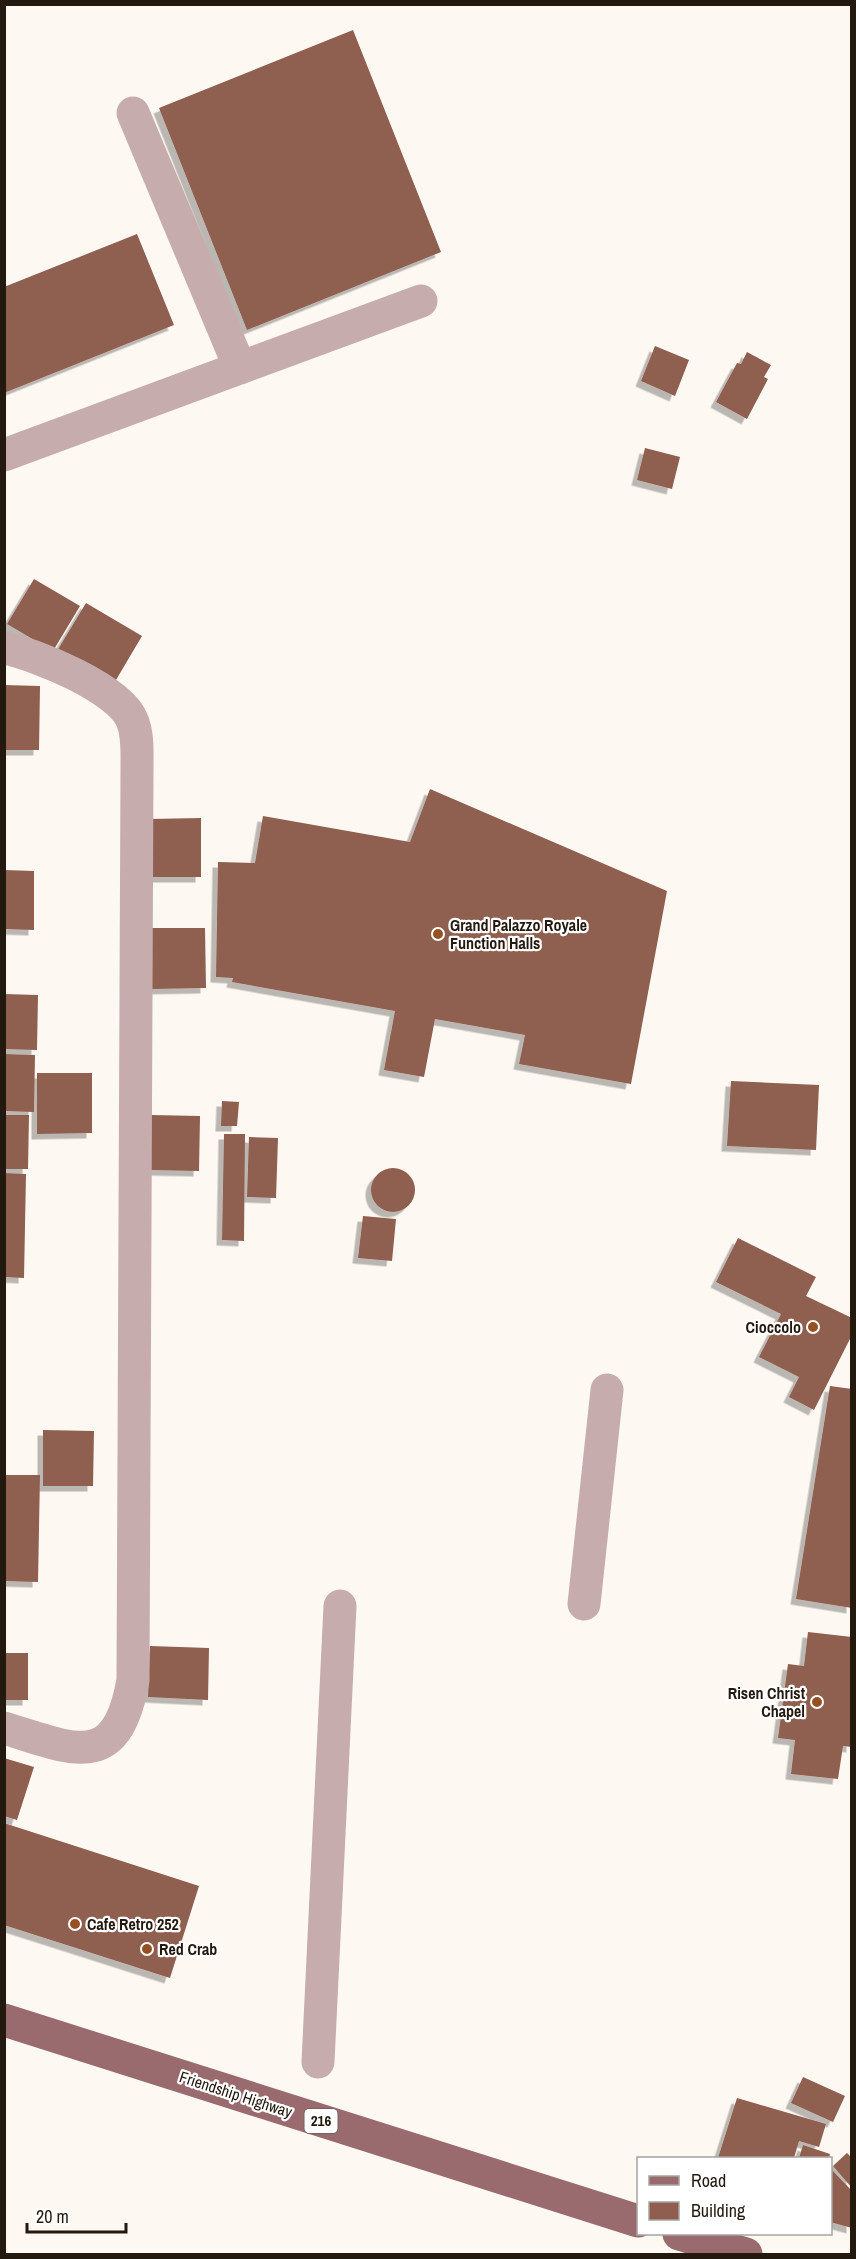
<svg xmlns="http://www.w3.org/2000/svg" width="856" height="2259" font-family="'Archivo Narrow',sans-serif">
  <defs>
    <filter id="shadow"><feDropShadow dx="-5.5" dy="5.5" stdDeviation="0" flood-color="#0004"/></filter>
  </defs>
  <rect width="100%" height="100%" fill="#fef8f3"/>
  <path fill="#8f5e4f" filter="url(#shadow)" d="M353,30L441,252L247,330L159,108Z
    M137,234L174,325L4,393V287Z
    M655,346L689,360L675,396L641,381Z
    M747,352L771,365L764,377L768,379L747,419L716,402L737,363L741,364Z
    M645,448L680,457L672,489L637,480Z
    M34,579L80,606L53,651L7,624Z
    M86,603L142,636L113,685L57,651Z
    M4,685L40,686L39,750H4Z
    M430,789L667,891L631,1084L519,1064L525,1035L435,1019L424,1077L384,1070L395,1011L232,982L233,978L216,977L218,862L255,863L263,816L410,842Z
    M201,818V877H148V819Z
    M4,870L34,871V930L4,929Z
    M151,928H205L206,988L151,989Z
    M4,994L38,995L37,1050L4,1049Z
    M4,1054L35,1055L34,1112L4,1111Z
    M37,1073H92V1133L37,1134Z
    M731,1081L819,1085L816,1150L727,1146Z
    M222,1101L239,1102L237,1126H221Z
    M4,1115H29L28,1169H4Z
    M151,1115L200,1116L199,1171L149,1170Z
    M224,1134H245L244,1241L222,1240Z
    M249,1137L278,1138L276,1198L247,1197Z
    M371 1190a22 22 0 1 1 44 0a22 22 0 1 1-44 0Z
    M4,1173L26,1174L24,1278L4,1277Z
    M363,1216L396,1219L392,1261L358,1258Z
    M738,1238L816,1277L806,1296L852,1318V1335L814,1410L789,1397L799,1377L759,1357L781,1314L716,1282Z
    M830,1386L852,1389V1608L796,1599Z
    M43,1430L94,1431L93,1486H43Z
    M4,1475H40L38,1582L4,1581Z
    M808,1632L852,1637V1747L843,1746L838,1779L791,1774L795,1740L778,1738L788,1664L804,1666Z
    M150,1646L209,1648L208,1700L148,1697Z
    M4,1653H28V1700H4Z
    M4,1758L34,1767L17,1820L4,1816Z
    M4,1823L199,1886L170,1978L4,1925Z
    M803,2077L845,2096L833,2122L791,2103Z
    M737,2098L826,2124L819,2147L799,2141L794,2158H718Z
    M803,2145L830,2154L829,2158H799Z
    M847,2153L852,2158V2188L833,2166Z
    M832,2170L852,2191V2228L830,2222Z"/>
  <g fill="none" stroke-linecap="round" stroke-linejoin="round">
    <path stroke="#c7acae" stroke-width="33" d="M133,113L240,368
      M4,455L421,301
      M4,648C36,654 120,689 132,720C138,734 137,751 137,766L133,1680C117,1772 75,1750 4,1728
      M584,1604L607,1390
      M318,2062L340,1606"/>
    <path stroke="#996b6f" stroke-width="33" d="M4,2020L638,2221
      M679,2234L746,2254"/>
  </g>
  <g fill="#955122" stroke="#fff" stroke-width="2">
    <circle cx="438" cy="934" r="6"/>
    <circle cx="813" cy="1327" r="6"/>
    <circle cx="817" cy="1702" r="6"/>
    <circle cx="75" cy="1924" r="6"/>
    <circle cx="147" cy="1949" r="6"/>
  </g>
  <g text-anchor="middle" stroke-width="4.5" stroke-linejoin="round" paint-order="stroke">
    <rect fill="#fff" stroke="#655e57" stroke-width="1.5" x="304.5" y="2109" width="33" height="24" rx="4.5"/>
    <g font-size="15" font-weight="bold" fill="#23190f">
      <text x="321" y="2126">216</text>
    </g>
    <g font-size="16" font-weight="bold" fill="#23190f" stroke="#fff" text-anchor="start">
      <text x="450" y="931">Grand Palazzo Royale<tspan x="450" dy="18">Function Halls</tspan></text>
      <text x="801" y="1333" text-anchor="end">Cioccolo</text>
      <text x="805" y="1699" text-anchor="end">Risen Christ<tspan x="805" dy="18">Chapel</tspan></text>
      <text x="87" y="1930">Cafe Retro 252</text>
      <text x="159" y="1955">Red Crab</text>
    </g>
    <g font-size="16" fill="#23190f" stroke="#fff">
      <text transform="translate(236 2094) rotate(18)" y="6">Friendship Highway</text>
    </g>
  </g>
  <rect width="856" height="2259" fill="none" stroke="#23190f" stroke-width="12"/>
  <rect x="637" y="2157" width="195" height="78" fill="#ffffff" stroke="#a7a39f" stroke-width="1.5"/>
  <rect x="649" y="2176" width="30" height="9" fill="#996b6f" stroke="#a7a39f" stroke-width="1.5"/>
  <text x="691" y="2187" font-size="18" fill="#23190f">Road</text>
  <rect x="649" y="2202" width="30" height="18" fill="#8f5e4f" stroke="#a7a39f" stroke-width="1.5"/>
  <text x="691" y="2217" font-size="18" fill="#23190f">Building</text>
  <path d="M27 2223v9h99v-9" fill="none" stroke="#23190f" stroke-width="3"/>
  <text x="36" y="2223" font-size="18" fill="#23190f" stroke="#ffffff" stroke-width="4.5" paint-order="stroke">20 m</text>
</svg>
